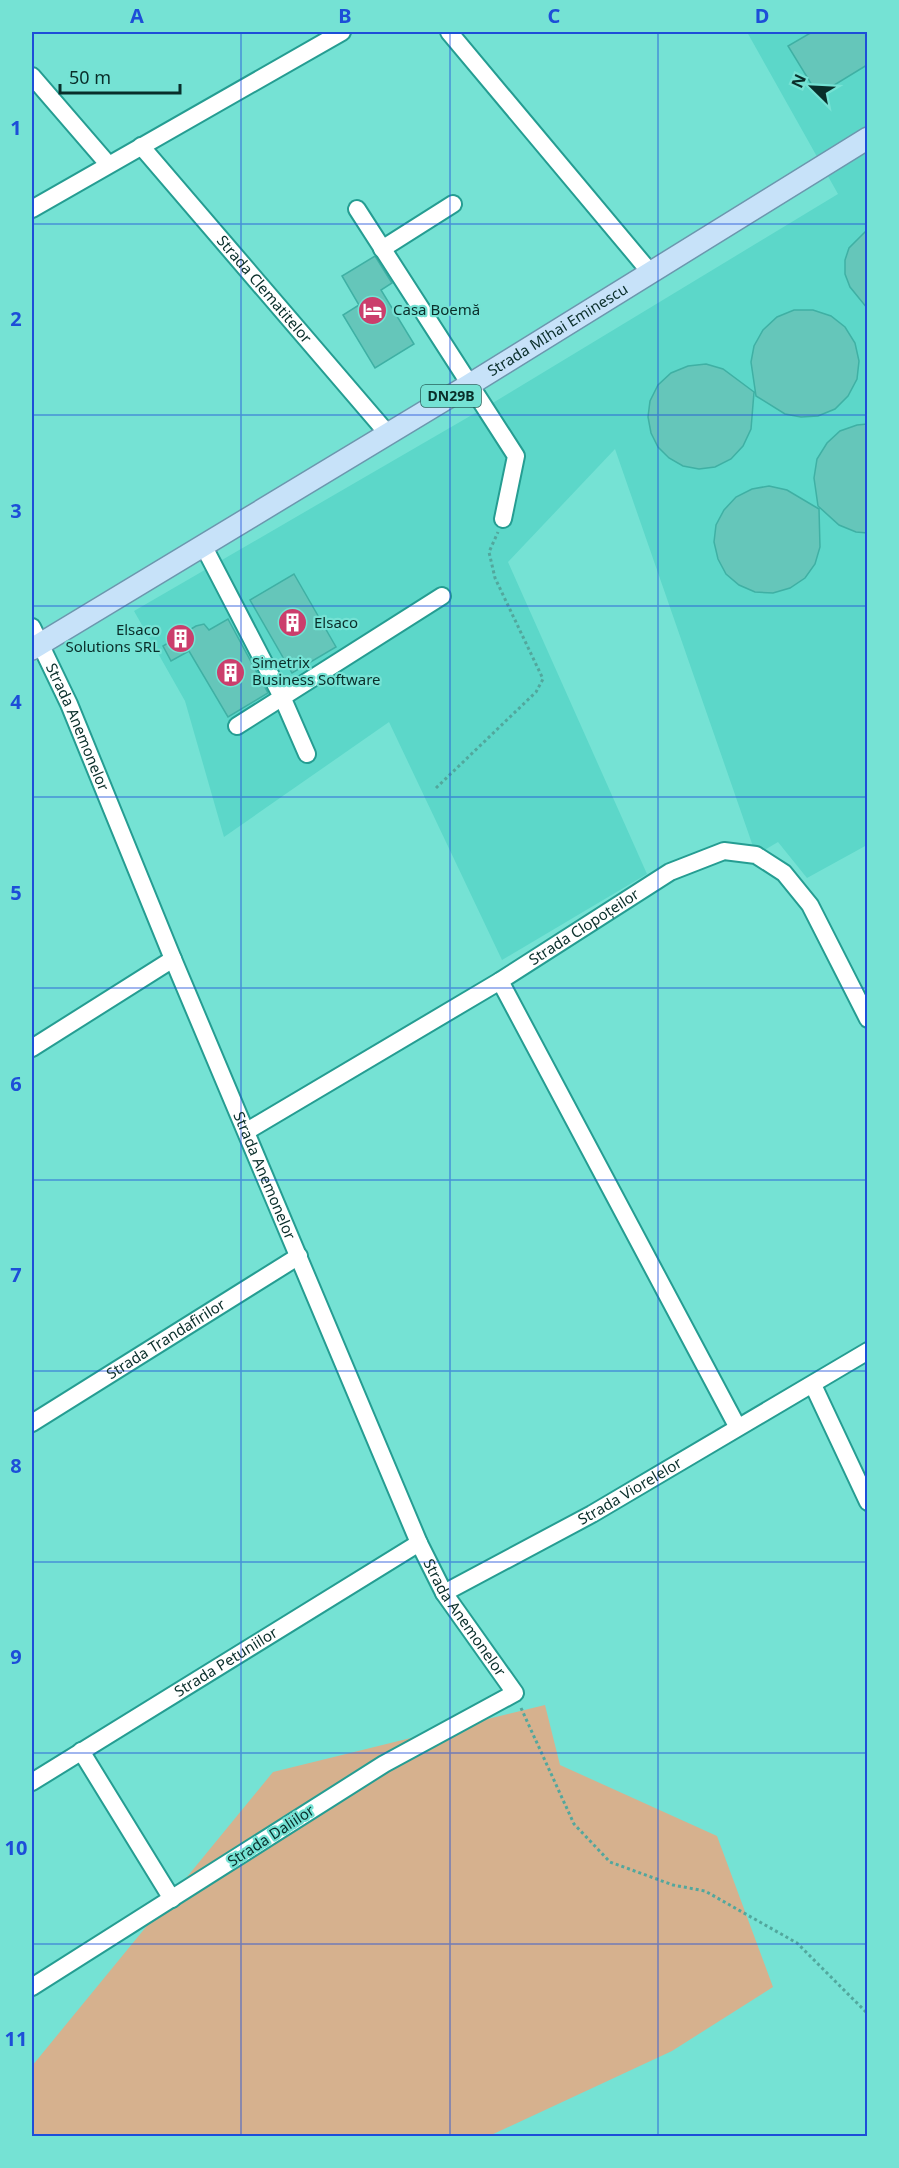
<svg xmlns="http://www.w3.org/2000/svg" width="899" height="2168" font-family="'Noto Sans',sans-serif">
  <rect width="100%" height="100%" fill="#75e2d4"/>
  <path fill="#5cd7c9" d="M747,32H867V845L807,878L778,842L756,855L615,449L508,562L647,874L502,960L389,722L224,837L185,701L134,611L496,401L838,194Z"/>
  <path fill="#d6b18e" d="M545,1705L560,1765L717,1836L773,1987L672,2051L489,2136H32V2066L273,1772Z"/>
  <path fill="#65c6ba" stroke="#3fb0a4" stroke-width="1.5" d="M812,32H867V65L818,95L788,46Z
    M867,230V308L850,287L845,274V260L849,248Z
    M375,256L392,283L381,290L414,344L375,368L343,315L359,305L342,276Z
    M794,310H813L831,316L845,327L855,343L859,361L857,379L848,396L835,409L818,416L801,417L785,414L756,396L751,362L754,346L763,330L777,317Z
    M706,364L723,369L754,392L751,429L743,446L731,459L715,467L699,469L683,466L669,458L658,447L651,433L648,417L650,401L658,385L671,373L688,366Z
    M867,424V533L856,532L839,525L818,506L814,478L817,459L827,443L840,431L857,425Z
    M769,486L787,490L819,509L820,547L815,564L805,578L790,588L773,593L755,592L739,585L726,574L718,559L714,542L716,525L724,510L736,497L752,489Z
    M294,574L336,647L292,673L250,600Z
    M228,619L268,693L228,717L189,651L171,661L163,646L196,626L204,624L209,630Z"/>
  <g fill="none" stroke-linecap="round" stroke-linejoin="round">
    <defs>
      <g id="minor">
        <path d="M449,32L650,272"/>
        <path d="M32,76L108,164"/>
        <path id="s1" d="M141,146L388,434"/>
        <path d="M32,209L342,32"/>
        <path d="M357,209L516,456L503,519"/>
        <path d="M382,249L453,204"/>
        <path d="M204,547L283,699L307,754"/>
        <path id="s2" d="M32,627L69,704L173,959L419,1543L444,1593L515,1693L384,1764L32,1987"/>
        <path d="M237,726L442,596"/>
        <path d="M500,981L737,1426"/>
        <path d="M32,1048L173,959"/>
        <path id="s3" d="M247,1131L500,981L670,872L724,851L756,855L784,873L810,905L868,1019"/>
        <path d="M813,1385L868,1502"/>
        <path id="s4" d="M32,1423L299,1256"/>
        <path id="s5" d="M444,1593L592,1514L868,1351"/>
        <path d="M81,1751L172,1899"/>
        <path id="s6" d="M32,1782L419,1543"/>
      </g>
      <g id="major">
        <path id="s7" d="M32,649L469,385L868,138"/>
      </g>
    </defs>
    <use href="#minor" stroke="#259d92" stroke-width="20"/>
    <use href="#major" stroke="#6c97ae" stroke-width="24"/>
    <path stroke="#52a79d" stroke-width="3" stroke-dasharray="3 3" stroke-linecap="butt" d="M436,788L536,692L543,679L495,578L489,552L498,532
      M521,1708L574,1824L610,1862L673,1885L705,1891L797,1943L868,2014"/>
    <use href="#minor" stroke="#fff" stroke-width="16"/>
    <use href="#major" stroke="#c7e2f9" stroke-width="21"/>
  </g>
  <path fill="none" stroke="#1d4ed8" stroke-width="1.5" stroke-opacity="0.55" d="M241,32V2136M450,32V2136M658,32V2136M32,224H868M32,415H868M32,606H868M32,797H868M32,988H868M32,1180H868M32,1371H868M32,1562H868M32,1753H868M32,1944H868"/>
  <defs>
    <symbol id="hotel-disc" viewBox="-11 -11 22 22"><circle r="9.5" fill="#cb3e6c" stroke="#75e2d4"/><path d="M-6-4.5h1.5V1H6V5H4.5V3h-9V5H-6ZM-4 0a1.8 1.8 0 1 1 3.6 0ZM.5 0V-2.5h3Q6-2.5 6 0Z" fill="#fff"/></symbol>
    <symbol id="building-disc" viewBox="-11 -11 22 22"><circle r="9.5" fill="#cb3e6c" stroke="#75e2d4"/><path d="M-4-6H4V6H1V3H-1V6H-4ZM-2.5-4.3h1.7v1.8h-1.7ZM.8-4.3h1.7v1.8H.8ZM-2.5-1h1.7V.8h-1.7ZM.8-1h1.7V.8H.8Z" fill="#fff"/></symbol>
  </defs>
  <g fill-rule="evenodd">
    <use href="#hotel-disc" x="356" y="294" width="33" height="33"/>
    <use href="#building-disc" x="276" y="606" width="33" height="33"/>
    <use href="#building-disc" x="164" y="622" width="33" height="33"/>
    <use href="#building-disc" x="214" y="656" width="33" height="33"/>
  </g>
  <g text-anchor="middle" stroke-width="4.5" stroke-linejoin="round" paint-order="stroke">
    <rect fill="#75e2d4" stroke="#29645d" stroke-width="1.5" x="421" y="385" width="60" height="22" rx="4.5"/>
    <g font-size="14" font-weight="bold" fill="#092e2a">
      <text x="451" y="401">DN29B</text>
    </g>
    <g font-size="15" fill="#092e2a" stroke="#75e2d4">
      <text dy="5" stroke="none"><textPath href="#s1" startOffset="189">Strada Clematitelor</textPath></text>
      <text dy="5" stroke="none"><textPath href="#s7" startOffset="615">Strada MIhai Eminescu</textPath></text>
      <text dy="5" stroke="none"><textPath href="#s2" startOffset="110">Strada Anemonelor</textPath></text>
      <text dy="5" stroke="none"><textPath href="#s3" startOffset="394">Strada Clopoțeilor</textPath></text>
      <text dy="5" stroke="none"><textPath href="#s2" startOffset="596">Strada Anemonelor</textPath></text>
      <text dy="5" stroke="none"><textPath href="#s4" startOffset="158">Strada Trandafirilor</textPath></text>
      <text dy="5" stroke="none"><textPath href="#s5" startOffset="212">Strada Viorelelor</textPath></text>
      <text dy="5" stroke="none"><textPath href="#s2" startOffset="1082">Strada Anemonelor</textPath></text>
      <text dy="5" stroke="none"><textPath href="#s6" startOffset="228">Strada Petuniilor</textPath></text>
      <text transform="translate(271 1836) rotate(-33)" y="5">Strada Daliilor</text>
    </g>
    <g font-size="15" fill="#092e2a" stroke="#75e2d4" text-anchor="start">
      <text x="393" y="315">Casa Boemă</text>
      <text x="314" y="628">Elsaco</text>
      <text x="160" y="635" text-anchor="end">Elsaco<tspan x="160" dy="17">Solutions SRL</tspan></text>
      <text x="252" y="668">Simetrix<tspan x="252" dy="17">Business Software</tspan></text>
    </g>
  </g>
  <rect width="899" height="2168" fill="none" stroke="#75e2d4" stroke-width="66"/>
  <g transform="translate(812 87) rotate(294)" stroke="#75e2d4" stroke-width="4.5" paint-order="stroke">
  <path d="M0-4.5L10 22L0 15L-10 22Z" fill="#092e2a"/>
  <text y="-9" font-size="16" font-weight="bold" text-anchor="middle" fill="#092e2a">N</text>
  </g>
  <path d="M60 84v9h120v-9" fill="none" stroke="#092e2a" stroke-width="3"/>
  <text x="69" y="84" font-size="18" fill="#092e2a" stroke="#75e2d4" stroke-width="4.5" paint-order="stroke">50 m</text>
  <rect x="33" y="33" width="833" height="2102" fill="none" stroke="#1d4ed8" stroke-width="2"/>
  <g font-size="20" text-anchor="middle" font-weight="bold" fill="#1d4ed8">
    <text x="137" y="23">A</text>
    <text x="345" y="23">B</text>
    <text x="554" y="23">C</text>
    <text x="762" y="23">D</text>
    <text x="16" y="135">1</text>
    <text x="16" y="326">2</text>
    <text x="16" y="518">3</text>
    <text x="16" y="709">4</text>
    <text x="16" y="900">5</text>
    <text x="16" y="1091">6</text>
    <text x="16" y="1282">7</text>
    <text x="16" y="1473">8</text>
    <text x="16" y="1664">9</text>
    <text x="16" y="1855">10</text>
    <text x="16" y="2046">11</text>
  </g>
</svg>
